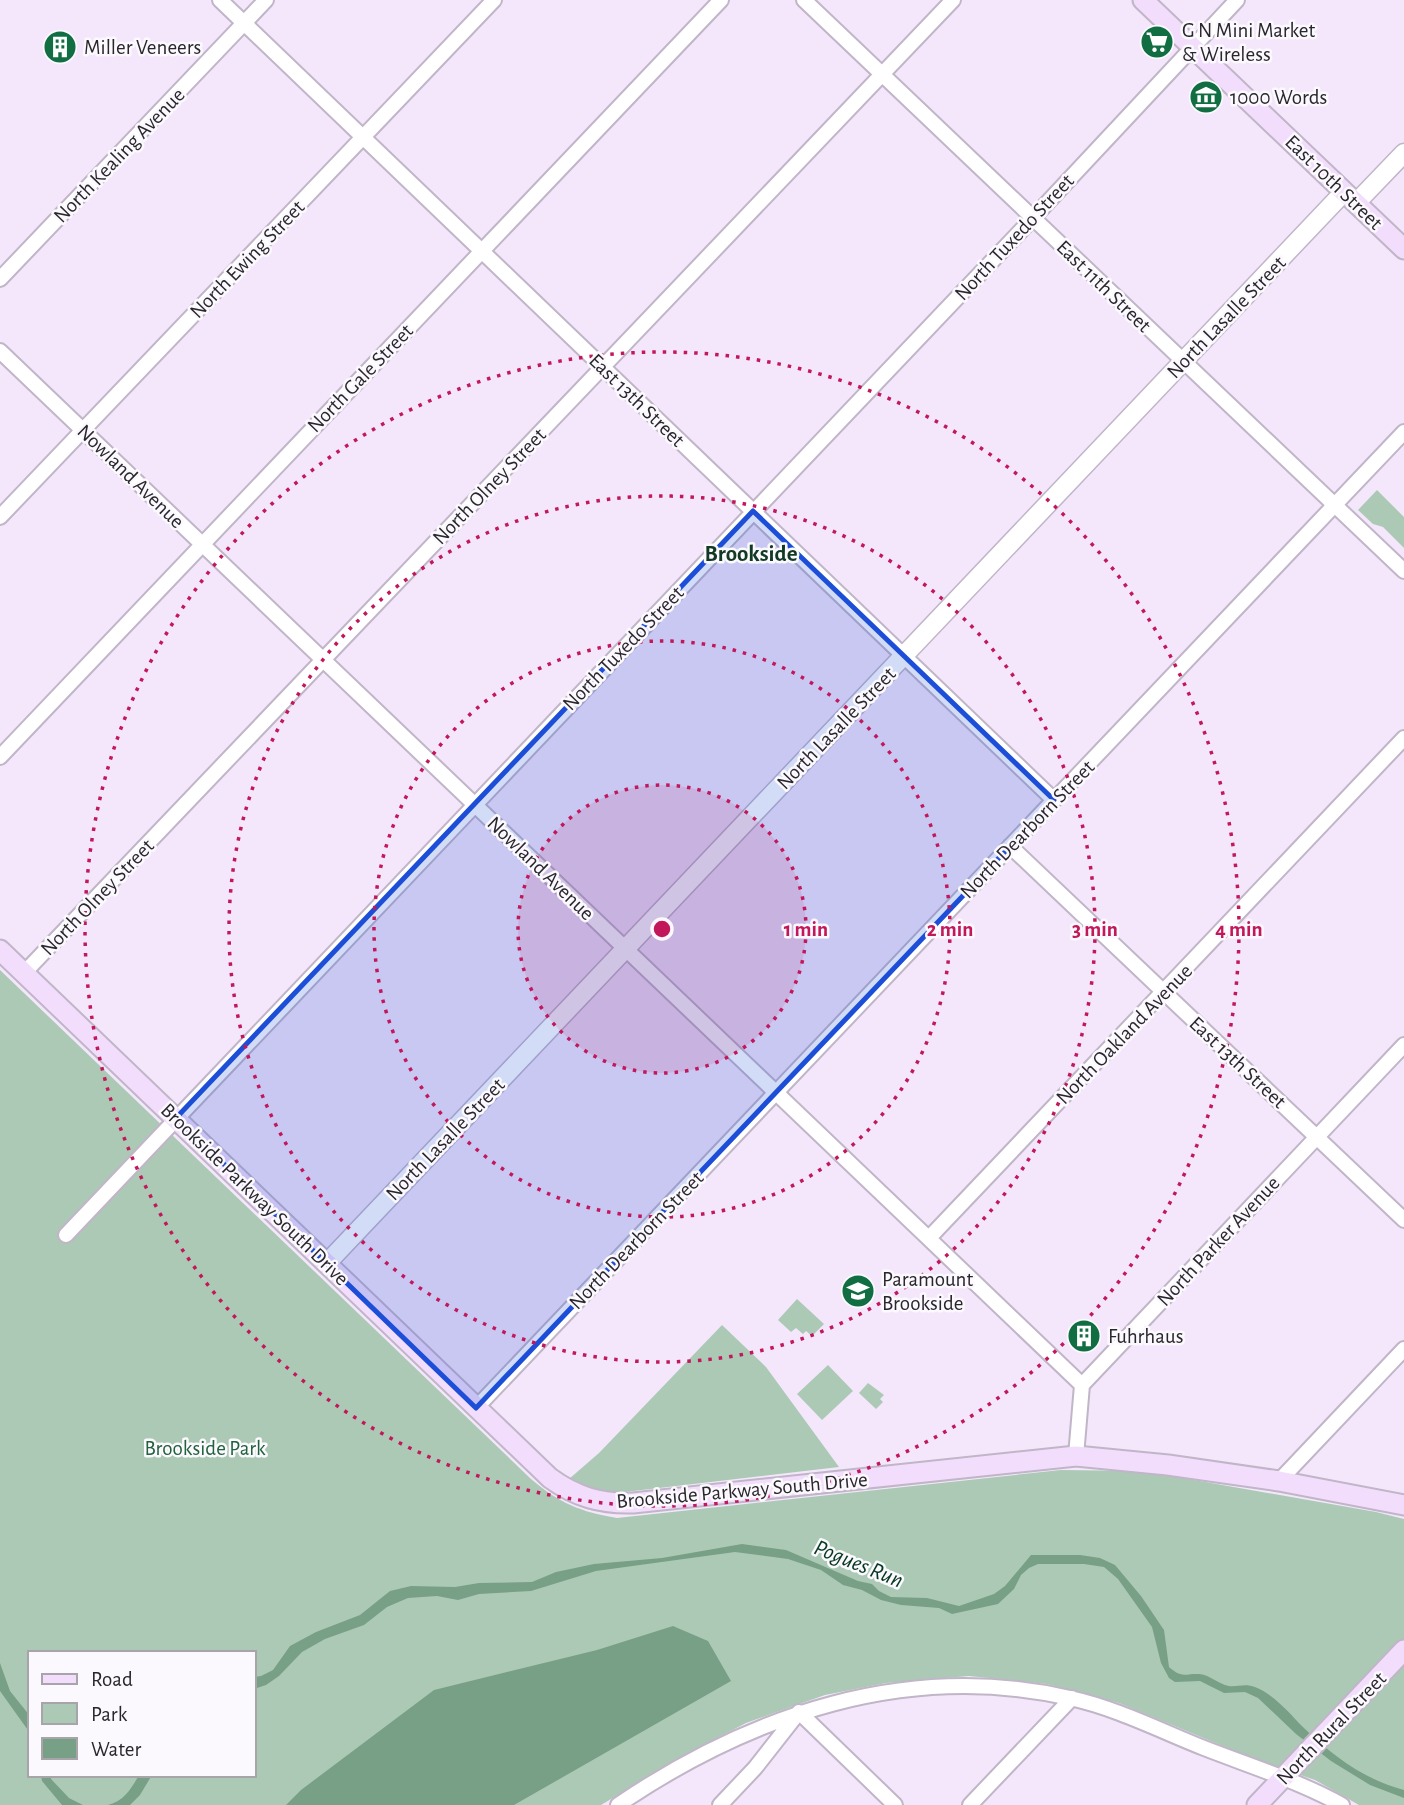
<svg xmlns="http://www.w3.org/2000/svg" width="1404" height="1805" font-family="'Alegreya Sans',sans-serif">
  <rect width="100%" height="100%" fill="#f4e7fb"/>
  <path fill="#acc9b6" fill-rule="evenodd" d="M1377,490L1404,517V548L1383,527L1373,524L1358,510Z
    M0,970L531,1479C559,1503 581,1512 617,1518L1061,1470L1143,1471L1376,1512L1404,1519V1805H1359L1315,1780L1254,1759L1119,1703L1047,1684L969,1676L886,1683L825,1695L746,1723L690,1752L601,1805H0ZM30,1653H254V1775H30Z
    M797,1299L824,1324L812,1336L806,1331L803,1334L796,1328L791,1332L778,1320Z
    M722,1325L766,1367L839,1467L616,1493L592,1489L569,1479L599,1453Z
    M828,1365L853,1391L822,1420L797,1394Z
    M868,1383L884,1395L880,1399L883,1402L876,1409L859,1393Z"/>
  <path fill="#78a086" d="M742,1544L786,1550L858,1581L872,1584L879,1591L891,1597L927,1598L959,1606L994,1594L1005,1586L1031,1555H1080L1100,1558L1115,1565L1141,1596L1164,1630L1169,1667C1183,1679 1184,1673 1199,1674C1208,1674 1218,1684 1229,1686C1238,1687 1245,1683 1255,1687C1275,1695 1289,1713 1304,1728C1333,1756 1365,1780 1404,1790V1798L1370,1785L1331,1761L1296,1734L1258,1698L1245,1692L1224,1693L1200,1681L1175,1682L1169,1678L1161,1663L1152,1627L1118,1579L1104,1567L1084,1564H1038L1029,1568L1021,1575L1014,1589L998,1604L952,1614L939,1608L901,1605L881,1600L862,1590L843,1585L821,1570L788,1559L735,1552L596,1571L531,1591L479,1594L458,1600L437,1596L408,1598L387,1607L364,1625L325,1639L302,1652L279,1676L266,1685L254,1689V1677L261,1676L273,1670L290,1646L316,1632L360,1615L390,1591L411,1586L455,1587L479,1583L532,1582L556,1572L594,1564L662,1558Z
    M673,1626L708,1641L731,1681L514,1805H286L301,1790L434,1690L597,1650Z
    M0,1663L10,1691L30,1716V1733L0,1691Z
    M41,1775H51V1779L69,1798L83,1805H62L42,1781Z
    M139,1775H152L140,1795L130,1805H108C124,1801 131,1789 139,1775Z"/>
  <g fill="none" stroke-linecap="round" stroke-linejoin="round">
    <defs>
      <path id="minor" d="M220,0L1054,800
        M804,0L1404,571
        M0,279L266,0
        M0,351L1082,1385
        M0,517L494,0
        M0,757L721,0
        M1010,846L1404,1220
        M24,973L953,0
        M66,1235L1033,218L1237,0
        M929,1238L1404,738
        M476,1408L1404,432
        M1076,1456L1082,1385L1404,1045
        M1279,1481L1404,1349
        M618,1805C752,1714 908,1661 1070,1698C1116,1708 1161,1731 1204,1748C1250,1766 1299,1781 1342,1805
        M720,1805L755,1768L799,1712L895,1805
        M970,1805L1072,1698"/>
      <path id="tertiary" d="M1356,203L1404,153
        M327,1263L1344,192"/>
      <path id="secondary" d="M1143,0L1404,249
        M0,950L550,1478C576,1497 601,1504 633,1503L1076,1456L1168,1465L1279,1481L1404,1505
        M1257,1805L1404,1650"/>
    </defs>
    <use href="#minor" stroke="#c1b5c8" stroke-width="18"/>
    <use href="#tertiary" stroke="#c1b5c8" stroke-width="21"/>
    <use href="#secondary" stroke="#c1b5c8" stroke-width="23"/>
    <use href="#minor" stroke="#fff" stroke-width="14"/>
    <use href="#tertiary" stroke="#fff" stroke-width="18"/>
    <use href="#secondary" stroke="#f2defc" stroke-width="19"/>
  </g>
  <path fill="#1d4ed8" fill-opacity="0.2" stroke="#1d4ed8" stroke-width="5" stroke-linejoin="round" d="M753,511L1054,800L476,1408L176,1118Z"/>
  <circle cx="662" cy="929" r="144" fill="#c2185b" fill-opacity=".12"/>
  <g fill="none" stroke="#c2185b" stroke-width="3.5" stroke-dasharray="3.5 7">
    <circle cx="662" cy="929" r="144"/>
    <circle cx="662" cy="929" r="288"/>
    <circle cx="662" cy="929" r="433"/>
    <circle cx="662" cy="929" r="577"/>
  </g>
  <defs>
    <symbol id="supermarket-disc" viewBox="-11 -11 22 22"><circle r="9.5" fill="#116e43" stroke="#fbf9fd"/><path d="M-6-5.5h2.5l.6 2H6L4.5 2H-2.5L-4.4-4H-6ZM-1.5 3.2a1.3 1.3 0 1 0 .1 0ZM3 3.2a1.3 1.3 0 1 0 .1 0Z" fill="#fff"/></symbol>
    <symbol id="building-disc" viewBox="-11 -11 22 22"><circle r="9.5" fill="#116e43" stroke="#fbf9fd"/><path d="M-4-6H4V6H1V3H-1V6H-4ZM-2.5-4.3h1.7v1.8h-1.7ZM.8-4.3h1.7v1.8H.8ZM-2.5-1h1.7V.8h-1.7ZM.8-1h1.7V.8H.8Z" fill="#fff"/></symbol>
    <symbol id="museum-disc" viewBox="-11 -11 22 22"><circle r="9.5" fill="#116e43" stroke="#fbf9fd"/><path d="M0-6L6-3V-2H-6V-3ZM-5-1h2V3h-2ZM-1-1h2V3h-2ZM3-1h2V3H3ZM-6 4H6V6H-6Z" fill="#fff"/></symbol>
    <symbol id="school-disc" viewBox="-11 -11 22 22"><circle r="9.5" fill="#116e43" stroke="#fbf9fd"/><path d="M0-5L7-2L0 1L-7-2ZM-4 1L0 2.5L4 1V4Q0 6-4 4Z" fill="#fff"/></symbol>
  </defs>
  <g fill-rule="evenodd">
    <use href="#supermarket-disc" x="1138" y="23" width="38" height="38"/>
    <use href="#building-disc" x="41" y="28" width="38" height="38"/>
    <use href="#museum-disc" x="1187" y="78" width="38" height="38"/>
    <use href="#school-disc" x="839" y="1272" width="38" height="38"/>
    <use href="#building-disc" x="1065" y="1317" width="38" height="38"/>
  </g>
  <g text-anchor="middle" stroke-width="5" stroke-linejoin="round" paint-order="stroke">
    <g font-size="21" fill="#2a262d" stroke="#fbf9fd" text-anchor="start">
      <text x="1182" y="37">G N Mini Market<tspan x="1182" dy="24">&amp; Wireless</tspan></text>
      <text x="84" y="54">Miller Veneers</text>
      <text x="1230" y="104">1000 Words</text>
      <text x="882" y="1286">Paramount<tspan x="882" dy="24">Brookside</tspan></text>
      <text x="1108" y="1343">Fuhrhaus</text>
    </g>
    <g font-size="21" fill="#2a262d" stroke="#fbf9fd">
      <text transform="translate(119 155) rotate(-46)" y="7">North Kealing Avenue</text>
      <text transform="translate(1334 182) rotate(44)" y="7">East 10th Street</text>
      <text transform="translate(1014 237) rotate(-47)" y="7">North Tuxedo Street</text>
      <text transform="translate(247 259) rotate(-46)" y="7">North Ewing Street</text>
      <text transform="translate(1104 286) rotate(44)" y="7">East 11th Street</text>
      <text transform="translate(1226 317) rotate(-46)" y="7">North Lasalle Street</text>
      <text transform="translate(360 378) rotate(-46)" y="7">North Gale Street</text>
      <text transform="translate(637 400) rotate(44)" y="7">East 13th Street</text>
      <text transform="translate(131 476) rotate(44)" y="7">Nowland Avenue</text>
      <text transform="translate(489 486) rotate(-46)" y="7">North Olney Street</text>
      <text transform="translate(623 648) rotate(-46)" y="7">North Tuxedo Street</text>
      <text transform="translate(836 728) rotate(-46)" y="7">North Lasalle Street</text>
      <text transform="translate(1027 829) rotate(-46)" y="7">North Dearborn Street</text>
      <text transform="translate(541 868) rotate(44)" y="7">Nowland Avenue</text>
      <text transform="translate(97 897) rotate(-46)" y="7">North Olney Street</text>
      <text transform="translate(1124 1034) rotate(-46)" y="7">North Oakland Avenue</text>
      <text transform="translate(1238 1062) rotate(43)" y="7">East 13th Street</text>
      <text transform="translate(445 1139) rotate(-46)" y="7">North Lasalle Street</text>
      <text transform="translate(255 1194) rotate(44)" y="7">Brookside Parkway South Drive</text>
      <text transform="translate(636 1240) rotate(-46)" y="7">North Dearborn Street</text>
      <text transform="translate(1218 1241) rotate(-47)" y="7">North Parker Avenue</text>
      <text transform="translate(742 1490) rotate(-5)" y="7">Brookside Parkway South Drive</text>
      <text transform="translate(1331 1728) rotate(-46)" y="7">North Rural Street</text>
    </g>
    <g font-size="21" fill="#20613e" stroke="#fbf9fd">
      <text x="205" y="1455">Brookside Park</text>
    </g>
    <g font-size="23" font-weight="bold" fill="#113923" stroke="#fbf9fd">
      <text x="751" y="561">Brookside</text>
    </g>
    <g font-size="23" font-style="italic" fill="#04381f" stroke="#fbf9fd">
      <text transform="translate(859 1563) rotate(22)" y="8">Pogues Run</text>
    </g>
  </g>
  <circle cx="662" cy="929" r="10" fill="#c2185b" stroke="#fbf9fd" stroke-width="3.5"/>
  <g font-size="21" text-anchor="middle" font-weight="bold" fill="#c2185b" stroke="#fbf9fd" stroke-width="5" stroke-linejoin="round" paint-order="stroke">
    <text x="806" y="936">1 min</text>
    <text x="950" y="936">2 min</text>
    <text x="1095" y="936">3 min</text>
    <text x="1239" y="936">4 min</text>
  </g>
  <rect x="28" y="1651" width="228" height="126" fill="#fbf9fd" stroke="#a7a5aa" stroke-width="2"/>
  <rect x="42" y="1674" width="35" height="10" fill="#f2defc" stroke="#a7a5aa" stroke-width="2"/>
  <text x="91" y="1686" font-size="21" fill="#2a262d">Road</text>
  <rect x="42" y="1703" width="35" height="21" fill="#acc9b6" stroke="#a7a5aa" stroke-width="2"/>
  <text x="91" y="1721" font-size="21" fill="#2a262d">Park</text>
  <rect x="42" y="1738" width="35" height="21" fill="#78a086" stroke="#a7a5aa" stroke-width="2"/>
  <text x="91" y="1756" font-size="21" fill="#2a262d">Water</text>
</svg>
